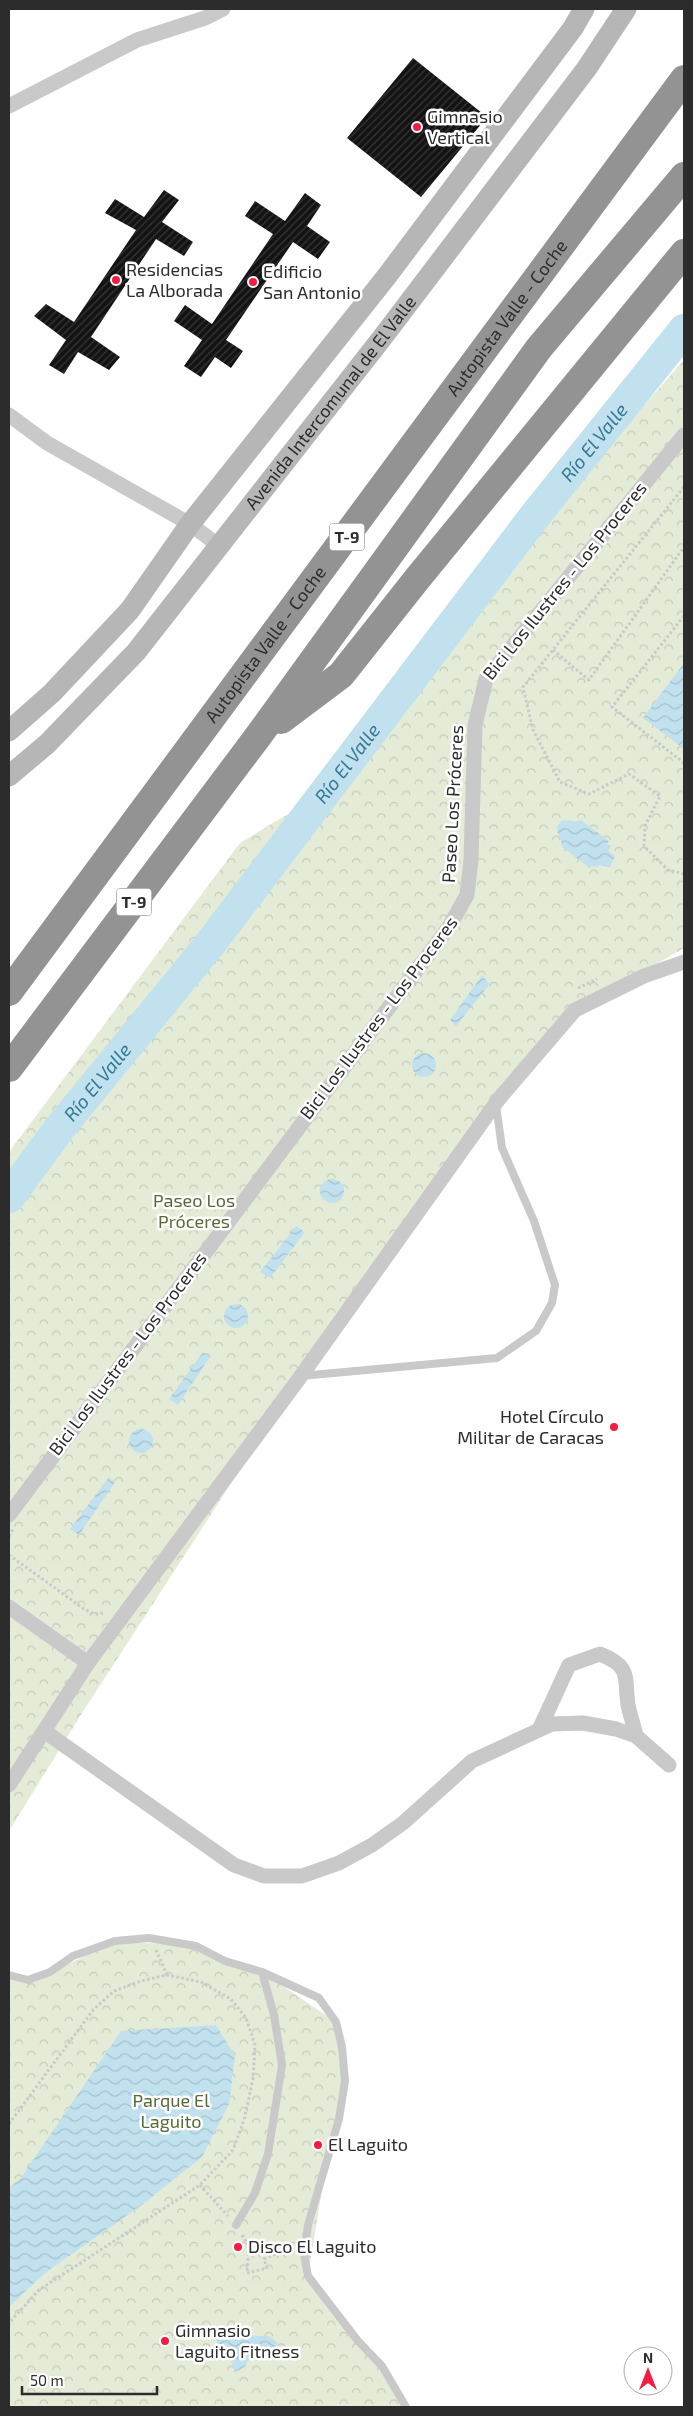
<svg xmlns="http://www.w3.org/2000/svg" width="693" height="2416" font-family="'Exo 2',sans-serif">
  <defs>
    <pattern id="park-crowns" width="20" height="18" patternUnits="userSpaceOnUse" patternTransform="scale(1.25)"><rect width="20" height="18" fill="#e4ecd8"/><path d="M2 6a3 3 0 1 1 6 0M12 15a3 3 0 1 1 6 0" fill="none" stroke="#c4cbba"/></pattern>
    <pattern id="water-waves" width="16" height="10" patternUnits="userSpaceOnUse" patternTransform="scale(1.25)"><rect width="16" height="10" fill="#c1e1ee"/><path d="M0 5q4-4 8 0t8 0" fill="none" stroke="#a6c1cc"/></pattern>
    <pattern id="building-hatch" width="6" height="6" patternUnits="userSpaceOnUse" patternTransform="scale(1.25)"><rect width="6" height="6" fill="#131313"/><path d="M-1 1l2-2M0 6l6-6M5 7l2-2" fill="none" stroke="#363636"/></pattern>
  </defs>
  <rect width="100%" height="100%" fill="#fff"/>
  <path fill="url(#park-crowns)" d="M684,360V948L590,1003L495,1103L301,1376L82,1713L9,1831V1152L240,843L356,773L601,454Z
    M115,1941L196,1946L262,1972L336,2022L345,2081L326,2165L308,2276L398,2391L406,2407H9V1975C34,1987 90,1952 115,1941Z"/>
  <path fill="url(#water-waves)" d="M684,663V749L643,718Z
    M567,820L575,822L581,820L609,841L607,844L611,846L608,851L615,856L610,867L599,865L598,867L592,866L590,868L562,847C562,839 557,835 557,827L561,821Z
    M482,975L490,984L456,1026L450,1020Z
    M412 1065a12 12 0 1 1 24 0a12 12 0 1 1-24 0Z
    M320 1191a12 12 0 1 1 24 0a12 12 0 1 1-24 0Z
    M296,1226L305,1232L270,1278L260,1272Z
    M224 1316a12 12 0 1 1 24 0a12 12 0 1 1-24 0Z
    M203,1352L210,1357L178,1405L169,1399Z
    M129 1441a12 12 0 1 1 24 0a12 12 0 1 1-24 0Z
    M109,1477L115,1482L79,1535L70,1529Z
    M216,2025L235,2056L229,2104L202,2157L143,2204L45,2273L9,2307V2187L20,2179L121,2031Z
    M220,2335L269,2336L278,2343C267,2357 252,2347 245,2367L235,2372L228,2353H220L216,2340Z"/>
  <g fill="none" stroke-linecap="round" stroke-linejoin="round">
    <path stroke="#c1e1ee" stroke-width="32" id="s1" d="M9,1197L59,1129L210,944L534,517L684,330"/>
  </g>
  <path fill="url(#building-hatch)" d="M413,58L487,117L421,197L347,138Z
    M164,190L179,200L162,222L193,242L184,256L156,239L91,337L120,357L109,370L78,352L64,374L49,365L66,340L34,316L46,304L74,322L136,230L105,213L115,199L144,217Z
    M305,193L321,205L307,226L330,242L318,259L293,242L226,340L243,351L231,368L215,357L201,377L184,366L202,340L174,321L185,305L212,324L273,234L245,216L255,201L285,221Z"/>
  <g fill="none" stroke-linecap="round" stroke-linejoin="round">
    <path stroke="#c9c9c9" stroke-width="3" stroke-dasharray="2.5 2.5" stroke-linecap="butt" d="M684,487L523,687L533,730L560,782L589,794L629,774L660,796L645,826L644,846L668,870L684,874
      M684,616L612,707L684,763
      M553,650L589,680L684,547
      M578,988L597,979
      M9,1536L13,1529
      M9,1555L84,1609L94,1614L104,1613
      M156,1950L167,1975
      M9,2124L93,2010L114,1991L141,1981L167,1975L201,1982L231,1999L246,2018L255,2045L253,2079L244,2120L233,2150L200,2185L39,2290L9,2323
      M200,2185L228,2216
      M242,2235L249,2247L247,2273L267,2268L264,2259L283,2251H292"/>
    <path stroke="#c9c9c9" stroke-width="8" d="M301,1376L497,1358L536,1331L552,1303L555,1285L534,1221L502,1148L496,1105
      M9,1975L28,1980L50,1972L73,1956L115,1941L149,1938L196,1946L225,1961L262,1972L319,1998L336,2022L342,2047L345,2081L339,2119L308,2225L304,2254L308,2276L358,2341L382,2366L406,2407
      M236,2225L255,2193L268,2154L282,2065L274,2015L262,1972"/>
    <path stroke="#c9c9c9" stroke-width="15" d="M9,106L137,40L205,18L223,9
      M9,415L47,443L190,524L218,545
      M9,1515L449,927L467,895L471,860L475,725L486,679L684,435
      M9,1607L88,1663
      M539,1730L569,1665L600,1654C632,1667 624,1676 628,1705C630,1715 634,1726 636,1736
      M44,1731L234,1865L264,1876H302L339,1863L372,1845L403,1823L472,1761L552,1724L583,1723L616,1729L636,1736L669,1765
      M9,1785L88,1663L301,1376L498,1100L575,1010L644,976L684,962"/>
    <g stroke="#b6b6b6" stroke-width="21">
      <path d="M9,731L52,693L130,610L190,524L387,276L573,28L584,9"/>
      <path id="s2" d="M9,776L47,744L136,652L382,338L587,68L626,9"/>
    </g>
    <g stroke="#939393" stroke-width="28">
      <path d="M281,720L341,675L417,579L684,253"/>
      <path id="s3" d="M9,992L684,79"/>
      <path d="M9,1068L259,735L539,348L684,176"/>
    </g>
  </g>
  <g fill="#f51c42" stroke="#fff" stroke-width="2">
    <circle cx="417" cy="127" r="5"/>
    <circle cx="116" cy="280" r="5"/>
    <circle cx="253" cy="282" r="5"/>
    <circle cx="614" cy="1427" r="5"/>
    <circle cx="318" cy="2145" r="5"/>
    <circle cx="238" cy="2247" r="5"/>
    <circle cx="165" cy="2341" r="5"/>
  </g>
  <g text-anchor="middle" stroke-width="5" stroke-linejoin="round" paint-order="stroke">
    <g fill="#fff" stroke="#6b6b6b" stroke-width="1">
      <rect x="329.5" y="523.5" width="35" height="27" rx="4"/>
      <rect x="116.5" y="888.5" width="35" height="27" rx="4"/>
    </g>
    <g font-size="16" font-weight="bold" fill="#2c2c2c">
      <text x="347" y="543">T-9</text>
      <text x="134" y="908">T-9</text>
    </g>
    <g font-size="18" fill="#2c2c2c" stroke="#fff" text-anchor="start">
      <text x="427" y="123">Gimnasio<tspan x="427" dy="21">Vertical</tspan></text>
      <text x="126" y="276">Residencias<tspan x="126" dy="21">La Alborada</tspan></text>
      <text x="263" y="278">Edificio<tspan x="263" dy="21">San Antonio</tspan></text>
      <text x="604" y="1423" text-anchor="end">Hotel Círculo<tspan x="604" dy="21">Militar de Caracas</tspan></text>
      <text x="328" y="2151">El Laguito</text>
      <text x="248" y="2253">Disco El Laguito</text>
      <text x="175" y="2337">Gimnasio<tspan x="175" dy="21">Laguito Fitness</tspan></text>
    </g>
    <g font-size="18" fill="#2c2c2c" stroke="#fff">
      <text dy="6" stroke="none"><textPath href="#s3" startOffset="838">Autopista Valle - Coche</textPath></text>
      <text dy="6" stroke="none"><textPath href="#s2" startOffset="494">Avenida Intercomunal de El Valle</textPath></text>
      <text transform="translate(565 581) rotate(-51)" y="6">Bici Los Ilustres - Los Proceres</text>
      <text dy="6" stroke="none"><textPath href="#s3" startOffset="432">Autopista Valle - Coche</textPath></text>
      <text transform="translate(453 804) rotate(-87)" y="6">Paseo Los Próceres</text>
      <text transform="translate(379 1018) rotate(-53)" y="6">Bici Los Ilustres - Los Proceres</text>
      <text transform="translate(128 1354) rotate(-53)" y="6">Bici Los Ilustres - Los Proceres</text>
    </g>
    <g font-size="18" fill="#546b36" stroke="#fff">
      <text x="194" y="1207">Paseo Los<tspan x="194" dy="21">Próceres</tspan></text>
      <text x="171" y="2107">Parque El<tspan x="171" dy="21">Laguito</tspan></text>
    </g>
    <g font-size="19" font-style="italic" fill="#347995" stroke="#fff">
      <text dy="7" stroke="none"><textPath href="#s1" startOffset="955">Río El Valle</textPath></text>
      <text dy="7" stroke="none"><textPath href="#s1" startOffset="550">Río El Valle</textPath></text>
      <text dy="7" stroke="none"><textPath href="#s1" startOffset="145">Río El Valle</textPath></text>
    </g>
  </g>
  <rect width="693" height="2416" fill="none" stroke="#2c2c2c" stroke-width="20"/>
  <g transform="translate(648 2371)"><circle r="24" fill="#ffffff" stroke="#ababab"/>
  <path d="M0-4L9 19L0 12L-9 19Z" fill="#f51c42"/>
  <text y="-8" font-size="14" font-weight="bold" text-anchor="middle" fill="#2c2c2c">N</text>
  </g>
  <path d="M22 2386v8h135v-8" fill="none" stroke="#2c2c2c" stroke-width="2.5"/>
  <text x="30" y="2386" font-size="15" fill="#2c2c2c" stroke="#ffffff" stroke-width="4" paint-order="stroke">50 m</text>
</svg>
